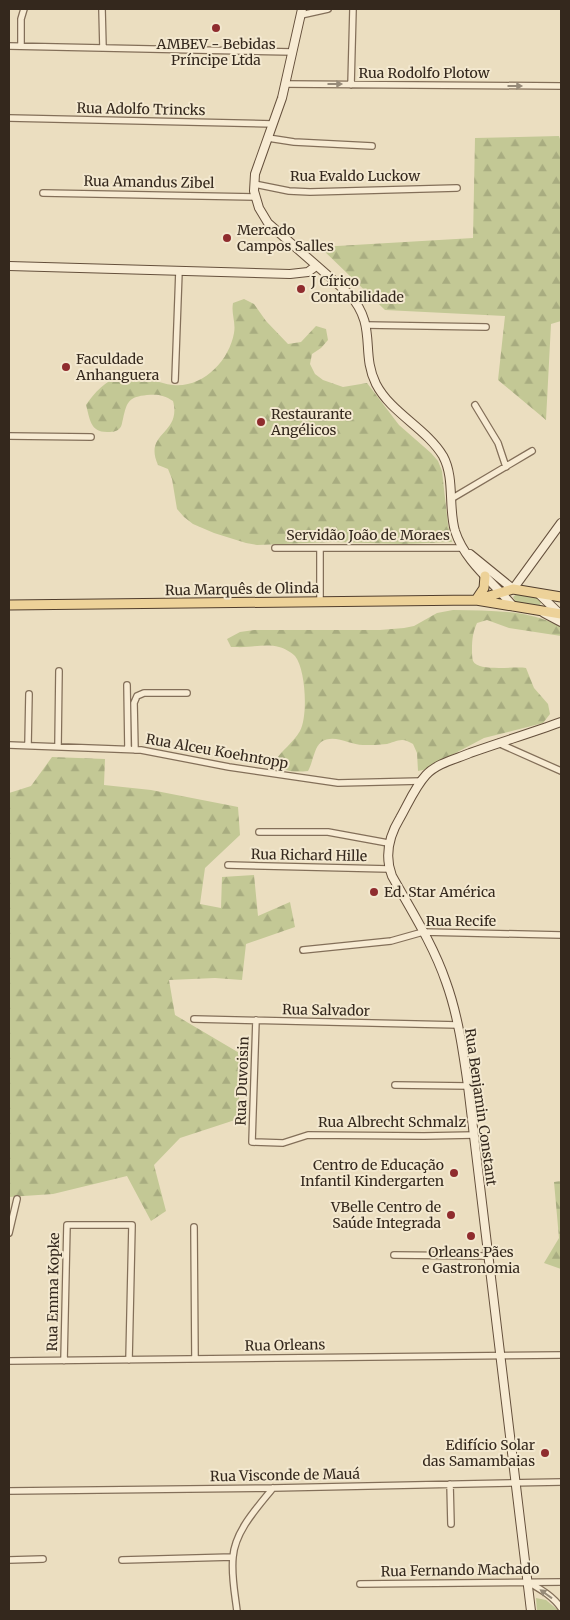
<svg xmlns="http://www.w3.org/2000/svg" width="570" height="1620" font-family="Merriweather,serif">
  <defs>
    <pattern id="forest-firs" width="22" height="20" patternUnits="userSpaceOnUse" patternTransform="scale(1.25)"><rect width="22" height="20" fill="#c3c895"/><path d="M5 1l3.5 6h-7zM16 11l3.5 6h-7z" fill="#a8ac80"/></pattern>
  </defs>
  <rect width="100%" height="100%" fill="#ebdec0"/>
  <path fill="#c3c895" d="M519,592L538,598L541,603L538,608L517,604L513,597Z
    M536,1598L546,1600L559,1611H537Z"/>
  <path fill="url(#forest-firs)" d="M559,136L561,142V321L551,324L546,420L498,380L505,316L385,310L320,247L473,238L475,138Z
    M244,299L254,304L266,321L288,344L301,342L316,326L326,329L328,340L321,348L312,354L310,364L315,374L323,380L343,387L367,383L399,425L431,453L438,461L442,471L448,525L452,542L402,544L333,542L257,545L246,543L214,533L193,524L184,517L177,509L172,479L168,469L158,465C143,432 182,435 173,401C164,395 158,394 147,395C129,397 127,401 123,419C122,422 122,427 119,429C116,432 111,432 107,432C90,432 90,419 86,405C94,393 106,380 121,376C138,372 156,383 173,385C203,388 229,361 234,333C236,322 231,314 233,303Z
    M453,610C490,611 528,609 561,627V636L509,628L487,620L477,623C473,632 472,639 472,650C472,653 472,658 473,661C478,672 514,666 526,668L534,688L548,704L550,714L543,723L484,738L446,758L428,769L418,771L417,753L413,744C409,742 406,740 402,740C397,740 391,743 387,744C379,745 371,745 363,745C350,745 334,733 321,742C314,748 313,762 308,771C296,772 281,773 275,761C282,750 293,743 300,731C308,716 306,670 295,656C291,652 284,648 279,647C266,643 249,648 236,647H231L227,639L240,632L254,630H380L404,628L414,626L437,613Z
    M52,757L105,759L104,785L151,790L238,807L240,835L205,868L200,904L221,908L222,877L254,875L258,916L290,902L295,927L246,944L242,980L215,978L169,980L175,1015L241,1054L238,1119L180,1138L154,1165L166,1211L151,1221L127,1176L53,1194L9,1197V793L31,786Z
    M561,1181V1269L544,1263L559,1238L554,1182Z"/>
  <g fill="none" stroke-linecap="round" stroke-linejoin="round">
    <defs>
      <path id="street" d="M102,9L103,48
        M301,15L328,9
        M9,46L293,52
        M21,46V19L24,9
        M286,84L561,86
        M351,85L353,9
        M9,118L273,124
        M268,138L294,142L372,146
        M254,184L289,191L310,192L457,188
        M43,193L255,197
        M366,325L486,327
        M175,380L179,271
        M475,405L498,443L506,467
        M9,436L91,437
        M451,499L532,451
        M275,548H462
        M320,548V602
        M127,685L128,749
        M498,743L561,771
        M9,745L141,750L229,767L338,783L421,781
        M28,745L29,694
        M58,746L59,671
        M135,750L134,703L137,696L144,693H187
        M259,832H328L388,843
        M228,865L389,869
        M303,950L391,941L423,932L561,935
        M194,1019L458,1025
        M256,1020L252,1142L283,1143L308,1135L424,1136L474,1135
        M395,1085L468,1086
        M194,1227L195,1359
        M9,1233L17,1199
        M394,1255L488,1256
        M9,1361L561,1355
        M64,1361L67,1225H132L129,1360
        M450,1484L451,1524
        M9,1491L273,1488L561,1482
        M9,1560L43,1559
        M122,1560L233,1557
        M528,1582C540,1589 553,1596 561,1608
        M360,1584L561,1582
        M237,1611C235,1594 231,1575 233,1557C235,1531 257,1508 273,1488"/>
      <path id="secondary" d="M302,9L282,98L255,174L254,191L259,208L268,223L349,294C378,326 360,352 376,384C391,413 426,428 443,456C455,478 448,507 455,531C465,562 493,582 513,606
        M9,266L290,274L308,272L316,266
        M470,554L513,589L561,523
        M540,595L561,615
        M544,613L561,622
        M531,1611L468,1086C463,1051 458,1015 446,982C433,944 411,910 392,876C384,855 389,836 400,818C408,804 415,787 426,775C437,763 456,759 470,753C501,742 531,733 561,722"/>
      <path id="primary" d="M479,599L513,589L561,597
        M476,600L484,588L485,576
        M9,605L476,600L561,614"/>
    </defs>
    <use href="#street" stroke="#836f59" stroke-width="8"/>
    <use href="#secondary" stroke="#65503c" stroke-width="10"/>
    <use href="#primary" stroke="#513e2d" stroke-width="11"/>
    <use href="#street" stroke="#f7ebd3" stroke-width="5.5"/>
    <use href="#secondary" stroke="#f7ebd3" stroke-width="8"/>
    <use href="#primary" stroke="#edd299" stroke-width="9"/>
  </g>
  <defs><path id="oneway-solid" d="M-6-.8H1V-3.2L6.5 0L1 3.2V.8H-6Z" transform="scale(1.25)"/></defs>
  <g fill="#968a78">
    <use href="#oneway-solid" transform="translate(335 84)"/>
    <use href="#oneway-solid" transform="translate(515 86)"/>
    <use href="#oneway-solid" transform="translate(546 1594) rotate(-144)"/>
  </g>
  <g fill="#8f2c2e" stroke="#f3e8cf" stroke-width="2">
    <circle cx="216" cy="28" r="5"/>
    <circle cx="227" cy="238" r="5"/>
    <circle cx="301" cy="289" r="5"/>
    <circle cx="66" cy="367" r="5"/>
    <circle cx="261" cy="422" r="5"/>
    <circle cx="374" cy="892" r="5"/>
    <circle cx="454" cy="1173" r="5"/>
    <circle cx="451" cy="1215" r="5"/>
    <circle cx="471" cy="1236" r="5"/>
    <circle cx="545" cy="1453" r="5"/>
  </g>
  <g text-anchor="middle" stroke-width="4" stroke-linejoin="round" paint-order="stroke">
    <g font-size="14" fill="#34281d" stroke="#f3e8cf" text-anchor="start">
      <text x="216" y="49" text-anchor="middle">AMBEV - Bebidas<tspan x="216" dy="16">Príncipe Ltda</tspan></text>
      <text x="237" y="235">Mercado<tspan x="237" dy="16">Campos Salles</tspan></text>
      <text x="311" y="286">J Círico<tspan x="311" dy="16">Contabilidade</tspan></text>
      <text x="76" y="364">Faculdade<tspan x="76" dy="16">Anhanguera</tspan></text>
      <text x="271" y="419">Restaurante<tspan x="271" dy="16">Angélicos</tspan></text>
      <text x="384" y="897">Ed. Star América</text>
      <text x="444" y="1170" text-anchor="end">Centro de Educação<tspan x="444" dy="16">Infantil Kindergarten</tspan></text>
      <text x="441" y="1212" text-anchor="end">VBelle Centro de<tspan x="441" dy="16">Saúde Integrada</tspan></text>
      <text x="471" y="1257" text-anchor="middle">Orleans Pães<tspan x="471" dy="16">e Gastronomia</tspan></text>
      <text x="535" y="1450" text-anchor="end">Edifício Solar<tspan x="535" dy="16">das Samambaias</tspan></text>
    </g>
    <g font-size="14" fill="#34281d" stroke="#f3e8cf">
      <text x="424" y="78">Rua Rodolfo Plotow</text>
      <text transform="translate(141 109) rotate(1)" y="5">Rua Adolfo Trincks</text>
      <text x="355" y="181">Rua Evaldo Luckow</text>
      <text transform="translate(149 182) rotate(1)" y="5">Rua Amandus Zibel</text>
      <text x="368" y="540">Servidão João de Moraes</text>
      <text transform="translate(242 589) rotate(-1)" y="5">Rua Marquês de Olinda</text>
      <text transform="translate(217 751) rotate(10)" y="5">Rua Alceu Koehntopp</text>
      <text transform="translate(309 855) rotate(1)" y="5">Rua Richard Hille</text>
      <text x="461" y="926">Rua Recife</text>
      <text transform="translate(326 1010) rotate(1)" y="5">Rua Salvador</text>
      <text transform="translate(242 1081) rotate(-88)" y="5">Rua Duvoisin</text>
      <text transform="translate(481 1107) rotate(82)" y="5">Rua Benjamin Constant</text>
      <text x="392" y="1127">Rua Albrecht Schmalz</text>
      <text transform="translate(53 1292) rotate(-89)" y="5">Rua Emma Kopke</text>
      <text transform="translate(285 1345) rotate(-1)" y="5">Rua Orleans</text>
      <text transform="translate(285 1475) rotate(-1)" y="5">Rua Visconde de Mauá</text>
      <text transform="translate(460 1570) rotate(-1)" y="5">Rua Fernando Machado</text>
    </g>
  </g>
  <rect width="570" height="1620" fill="none" stroke="#34281d" stroke-width="20"/>
</svg>
